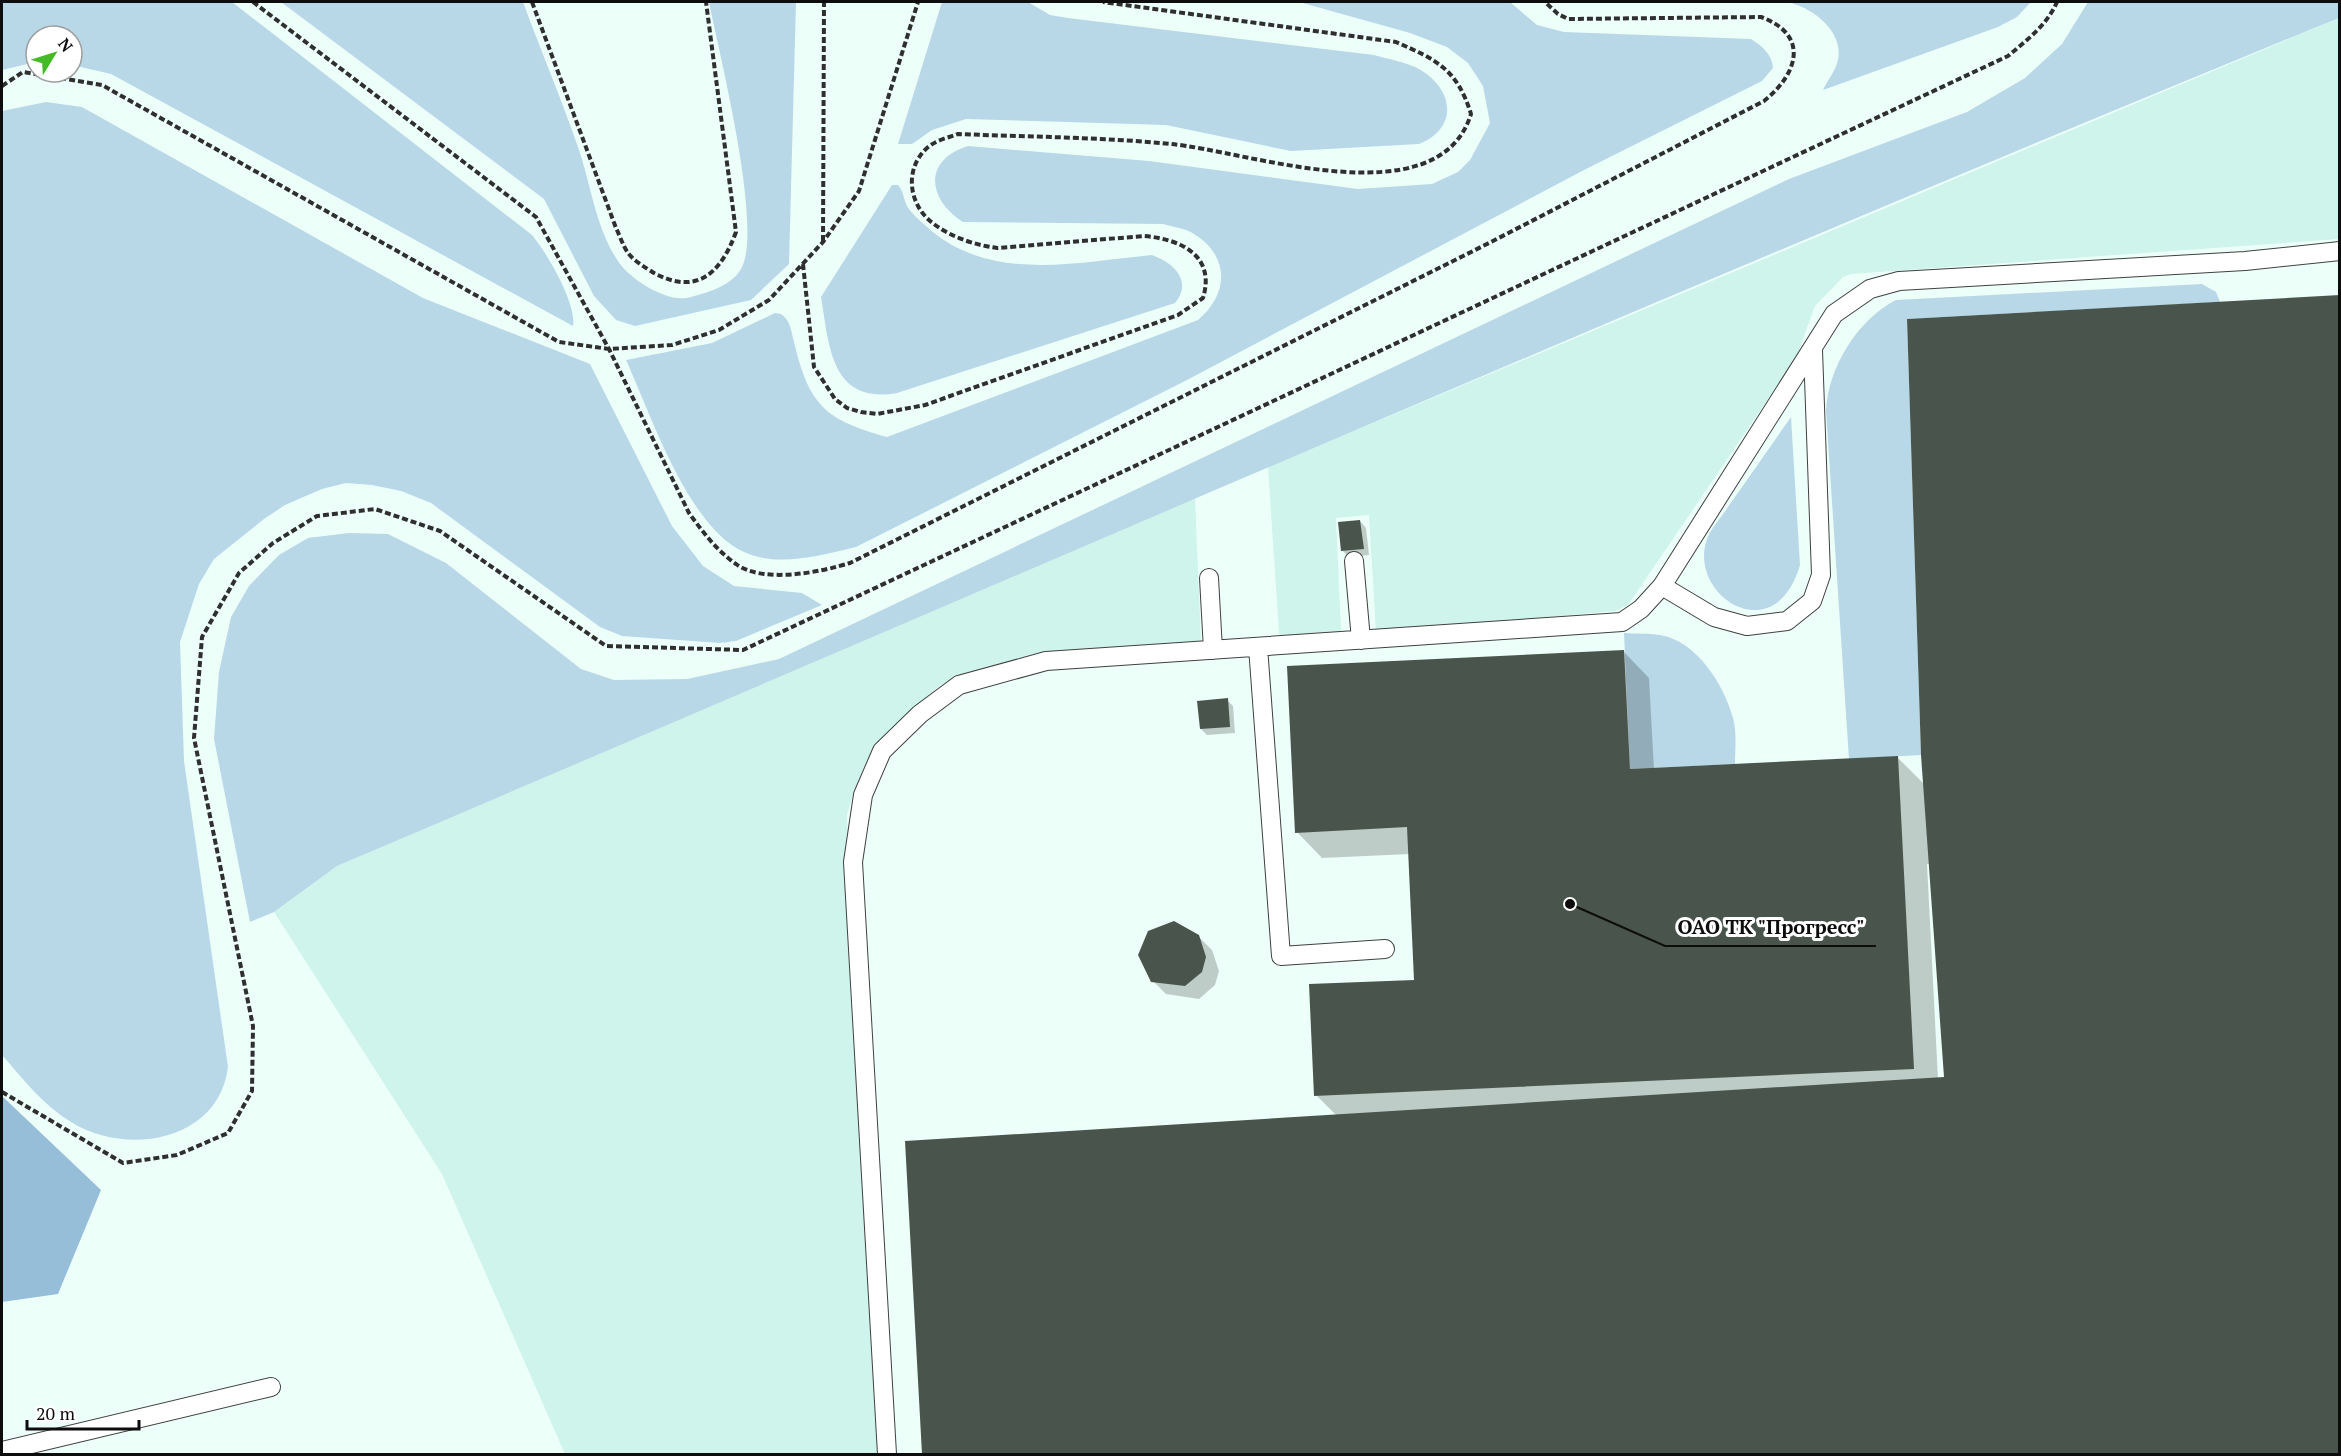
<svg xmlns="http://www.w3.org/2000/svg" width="2341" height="1456" font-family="'PT Serif',serif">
  <rect width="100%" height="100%" fill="#edfff9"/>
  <path fill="#cef4eb" d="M2339,18V239L1851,274L1843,277L1815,306L1796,358L1628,605L1615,611L1376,632L1369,515L1336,518L1341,631L1339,633L1282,636L1279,634L1268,467Z
    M1195,498L1201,642L1038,653L956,676L938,687L883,737L870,756L854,791L847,815L850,906L881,1454H565L442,1174L274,912L337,866Z"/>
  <path fill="#b8d8e8" d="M2,2H232L532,235C547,253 577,304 573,326L111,74L72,65V36H36V62L2,70Z
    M281,2H523C541,51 562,100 579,150C592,189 596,230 620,264C633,281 669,304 691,297C709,292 731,286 741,269C764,229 719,53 709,2H796L789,264L751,300L635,326L616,320L594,296L544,199Z
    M942,2H1028L1050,15L1068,18L1374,55C1388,59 1406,62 1419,69C1454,89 1459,128 1419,144L1291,151L1166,125L966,119L932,130L912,144H898Z
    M1299,2H1510L1537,25L1564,32L1751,39C1762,46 1772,54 1773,68L1762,81L1584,170L1187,380L856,547C822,555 778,568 744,552C688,527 651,415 626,360L712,343L775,313L781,314C791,321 791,331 794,342C809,405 825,420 887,437L1198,320C1229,294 1230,256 1194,234C1185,228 1173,227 1163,224L963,222C927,199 923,160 968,146L1149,161L1358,189L1432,184L1458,172L1470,160L1490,123L1483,86L1468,63L1447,47L1410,33Z
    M1787,2H2031L2017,17L1998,27L1823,90C1827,81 1836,70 1838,60C1844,31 1812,7 1787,2Z
    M2088,2H2339V18C1668,292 1004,582 337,866L274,912L250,922L214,739L219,672L231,617L249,586L279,555L308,538L349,533L388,534L446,563L581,669L614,680L687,679L779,659L1789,179L1967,112L2025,78L2062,44Z
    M46,102L82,107L423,298L590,364L672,526L703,566L734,586L802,593L822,605L736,641L720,643L622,636L600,627L431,503L401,491L372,485L346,483L322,489L285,505L264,519L214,559L199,584L180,642L184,761L228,1067C219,1141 127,1157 71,1122C43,1105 23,1079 2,1055V111Z
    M892,185H898C904,192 903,198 907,206C911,213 920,221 926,226C989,284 1076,262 1152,255C1174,263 1193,281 1175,303L897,393C830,405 829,343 821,297Z
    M2202,284L2216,292L2220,302L1907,319L1921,755L1849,759L1826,411C1828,368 1857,320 1896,300Z
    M1791,417L1800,565C1775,651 1690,597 1706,542C1709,530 1721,518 1728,507C1749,477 1770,447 1791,417Z
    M1624,633C1635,634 1649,633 1660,635C1697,641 1724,685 1733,718C1737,732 1735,750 1735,764L1630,769Z"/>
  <path fill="#97bed9" d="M2,1096L101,1190L58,1294L2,1302Z"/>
  <path fill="#0003" fill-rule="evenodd" d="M2340,297V1454H924L906,1142L1337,1116L1316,1095L1416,981L1410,854L1322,858L1297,832L1624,652L1649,678L1654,769L1898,758L1925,785ZM1927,864H1930L1946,1079H1938Z
    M1360,521L1366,528L1369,555L1349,557L1343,551Z
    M1227,700L1233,706L1235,733L1207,735L1201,729Z
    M1198,936L1212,950L1219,971L1215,985L1199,999L1166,994L1153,981Z"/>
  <path fill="#49554c" d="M2340,295V1454H922L905,1141L1944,1077L1921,755L1907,319Z
    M1360,520L1364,549L1341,551L1338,522Z
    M1624,650L1630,769L1898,756L1914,1069L1314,1096L1309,984L1414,980L1407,827L1295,833L1287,666Z
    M1228,698L1230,727L1200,729L1197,701Z
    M1174,921L1199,935L1206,957L1202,972L1185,986L1151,982L1138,955L1148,931Z"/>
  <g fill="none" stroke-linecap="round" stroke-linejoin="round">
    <defs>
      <path id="lane" d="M1354,561L1361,640
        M1209,578L1213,650
        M1662,586L1714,617L1747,626L1787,621L1812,601L1821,575L1813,350
        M1258,647L1281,956L1385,949
        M2,1451L271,1387
        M887,1454L853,862L863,795L882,751L920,714L959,685L1046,661L1622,622L1641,609L1662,586L1834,314L1870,289L1899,281L2245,261L2340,251"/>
    </defs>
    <use href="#lane" stroke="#404040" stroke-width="20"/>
    <path stroke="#2f2f2f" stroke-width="4" stroke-dasharray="6 3" stroke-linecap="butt" d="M253,2L536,217L609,349L689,513C702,531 717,551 736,564C763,584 821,572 850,563L1491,242L1764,101C1798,74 1810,35 1761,17L1568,19L1558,14L1545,2
      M532,2L616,228C620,236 623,246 628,253C634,261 646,268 654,273C697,296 721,273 736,232L706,2
      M2,86L23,72L102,85L559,342L609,349L672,345L719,330L769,300L823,242L859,191L918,2
      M823,241L824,2
      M803,264L814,367L835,399L847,408L861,412L877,414L925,405L1178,315L1203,298C1216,255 1180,239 1144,236L997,248C974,245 947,236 929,220C909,202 905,170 925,150C933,141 947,138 958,134C1029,137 1101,137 1171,144C1247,151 1438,220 1471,114C1457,69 1437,60 1396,42L1103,2
      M2,1092L123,1163L177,1155L228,1133L252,1091L253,1026L194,738L202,637L239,573L273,543L317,516L375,509L440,531L606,646L743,650L2008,56C2027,40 2047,25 2057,2"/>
    <use href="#lane" stroke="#fff" stroke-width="18"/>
  </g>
  <path fill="none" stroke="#0d0d0d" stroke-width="2" d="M1570 904L1665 946H1876"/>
  <circle fill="#0d0d0d" stroke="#fff" stroke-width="2" cx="1570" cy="904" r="6"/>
  <g font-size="20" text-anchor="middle" font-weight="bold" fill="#0d0d0d" stroke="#fff" stroke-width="6" stroke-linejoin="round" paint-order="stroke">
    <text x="1771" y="934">ОАО ТК "Прогресс"</text>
  </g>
  <rect width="2341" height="1456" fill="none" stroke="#0d0d0d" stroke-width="6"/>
  <g transform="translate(54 54) rotate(52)"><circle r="28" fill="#ffffff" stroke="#9e9e9e" stroke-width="1.5"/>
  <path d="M0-4.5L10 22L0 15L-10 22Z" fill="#44ba27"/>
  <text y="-9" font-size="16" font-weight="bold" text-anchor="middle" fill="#0d0d0d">N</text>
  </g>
  <path d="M27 1420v9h112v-9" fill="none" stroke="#0d0d0d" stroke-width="3"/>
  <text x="36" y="1420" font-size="18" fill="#0d0d0d" stroke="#ffffff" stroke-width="4.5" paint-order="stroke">20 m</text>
</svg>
